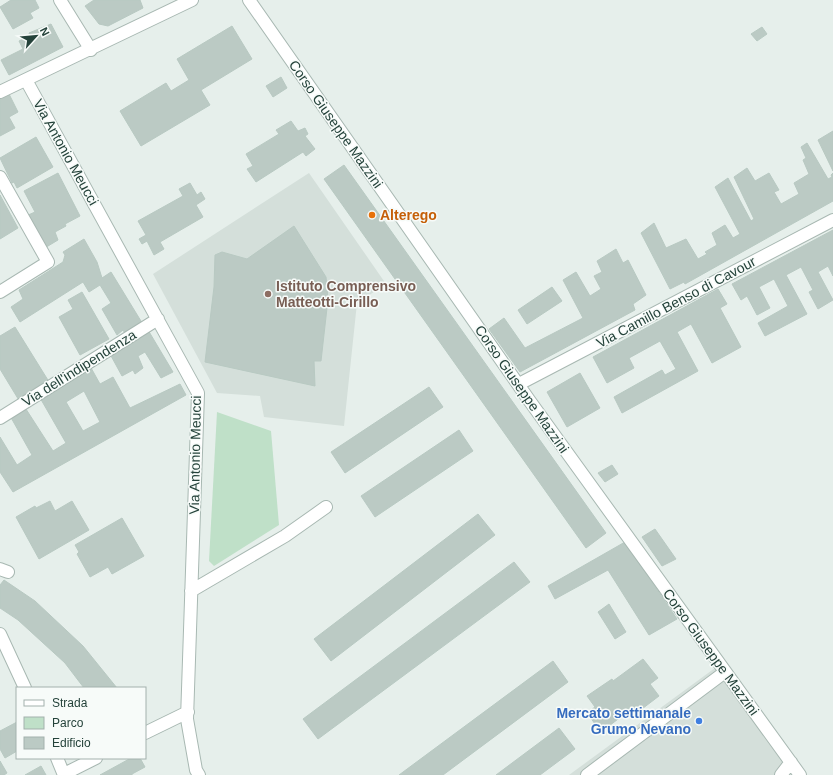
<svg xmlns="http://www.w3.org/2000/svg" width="833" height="775" font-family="Arial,sans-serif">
  <rect width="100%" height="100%" fill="#e6efeb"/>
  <path fill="#d4dfda" d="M309,173L386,284L357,303L344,426L264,417L260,396L217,393L153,274Z
    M715,668L792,773L791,775H569Z"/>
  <path fill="#bfe0c8" d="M217,412L271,431L279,525L214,566L209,561Z"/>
  <path fill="#bbcac4" stroke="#b8c9c2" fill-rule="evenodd" d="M11,0H35L39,8L30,13L33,18L13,29L0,7Z
    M94,0H140L143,8L108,26L99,24L85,6Z
    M51,24L63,47L9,75L1,60L23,49L19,41L30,36L29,33Z
    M232,26L252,59L201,90L210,105L141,146L120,111L166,83L171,91L189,80L177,59Z
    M762,27L767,34L757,41L751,34Z
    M281,77L287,88L273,97L266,86Z
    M8,92L18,112L9,117L15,128L0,136V96Z
    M291,121L298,131L305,128L308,134L305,136L315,149L306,156L303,152L256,182L247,169L253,166L246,154L279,134L276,130Z
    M833,131V171L818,140Z
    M36,137L53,167L17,188L14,182L12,183L0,158Z
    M807,143L828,179L832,177L831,175L833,173V201L685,284L684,282L670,289L641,233L654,223L666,248L686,239L698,259L707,254L705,252L717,245L712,233L725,225L733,238L740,234L715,187L728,178L751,221L754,219L734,177L747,168L755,181L769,173L779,190L774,192L781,204L799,194L794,183L809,174L803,160L806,158L801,147Z
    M344,165L606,533L586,548L324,179Z
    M58,173L80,216L65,224L66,226L55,232L58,240L43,249L26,216L35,212L24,191Z
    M190,183L197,195L201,192L205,199L196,205L203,217L160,242L164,249L154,255L147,241L142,244L139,239L146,235L138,221L183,196L179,189Z
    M0,195L18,228L0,239Z
    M294,226L326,277L328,299L321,361H314L315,386L205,362L214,287L215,255L222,252L247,259Z
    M833,230V276L828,266L818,272L833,300L818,309L809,292L813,290L801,267L786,275L807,314L765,336L758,323L788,306L774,279L759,287L770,308L757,315L747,296L741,300L732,284Z
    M84,239L97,262L102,278L111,272L144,326L127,337L123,330L117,335L102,309L111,303L100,285L89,292L83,282L20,322L11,307L23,299L19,290L63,262L65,255L63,252Z
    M616,249L623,263L628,260L646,295L633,304L635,310L520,372L489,329L504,318L525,348L583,318L563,280L576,272L590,296L601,289L594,276L602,272L597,261Z
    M552,287L562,301L527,324L518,310Z
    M718,289L727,304L720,308L741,347L712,363L691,324L677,332L698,371L622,413L614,397L662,370L665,375L676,369L660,341L629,358L634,368L607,383L593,357Z
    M82,292L109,339L80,355L59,317L73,309L68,300Z
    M15,327L51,385L20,402L0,369V336Z
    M148,330L173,372L161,378L145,352L138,356L143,368L135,374L133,370L122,376L110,354Z
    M90,366L100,384L113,377L130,408L180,384L186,395L13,492L0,472V437L17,465L32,455L9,414L24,406L53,451L66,443L39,396ZM84,391L100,422L83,431L66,402Z
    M580,373L600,408L567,427L547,392Z
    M429,387L443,407L345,473L331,452Z
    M459,430L473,451L375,517L361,496Z
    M612,465L618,474L605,482L598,473Z
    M50,501L55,511L72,501L89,530L39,559L16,517L35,506L36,508Z
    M478,514L495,535L331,661L314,639Z
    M122,518L144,556L112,574L108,567L90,577L77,554L79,552L75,545Z
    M655,529L676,559L662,566L642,537Z
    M625,542L677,619L649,635L608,570L555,599L548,586Z
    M514,562L530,582L318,739L303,719Z
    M4,580L35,601L83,646L117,688H84L65,663L18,620L0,608V585Z
    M609,604L626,632L615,639L598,612Z
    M643,659L658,678L650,684L659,696L634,715L630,710L601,732L587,713L595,707L587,696L612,679L613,681Z
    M553,661L568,682L443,775H399Z
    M17,722V751L5,758L0,749V731Z
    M559,728L575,749L540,775H496Z
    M131,758H140L145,767L132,774V775H100Z
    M0,761L7,773L4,775H0Z
    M41,766L46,775H25Z"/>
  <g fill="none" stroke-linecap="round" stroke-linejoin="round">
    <defs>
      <path id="minor" d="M60,0L91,50
        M249,0L529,400L800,775
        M26,80L198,393L187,719L196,770L199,775
        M0,92L192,0
        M0,177L48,262L0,292
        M519,384L833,220
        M0,418L158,319
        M0,569L8,572
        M191,591L285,536L326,507
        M0,634L25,688
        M145,733L188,712
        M57,758L64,775
        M64,774L96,758
        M587,775L725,672
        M781,775L791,762"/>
    </defs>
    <use href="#minor" stroke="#a8b8b2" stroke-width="14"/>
    <use href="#minor" stroke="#fff" stroke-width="12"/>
  </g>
  <circle fill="#e8710a" stroke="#f7fbf9" stroke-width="1.5" cx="372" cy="215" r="4"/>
  <circle fill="#8d6e63" stroke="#f7fbf9" stroke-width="1.5" cx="268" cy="294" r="4"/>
  <circle fill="#3f7fe0" stroke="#f7fbf9" stroke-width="1.5" cx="699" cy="721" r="4"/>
  <g text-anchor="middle" stroke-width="3" stroke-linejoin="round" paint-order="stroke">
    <g font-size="14" fill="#24423a" stroke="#f7fbf9">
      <text transform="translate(336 124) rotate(55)" y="5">Corso Giuseppe Mazzini</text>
      <text transform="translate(66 152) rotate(61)" y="5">Via Antonio Meucci</text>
      <text transform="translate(676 302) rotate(-28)" y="5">Via Camillo Benso di Cavour</text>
      <text transform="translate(79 368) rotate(-32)" y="5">Via dell'indipendenza</text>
      <text transform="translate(522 389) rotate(55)" y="5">Corso Giuseppe Mazzini</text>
      <text transform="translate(195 455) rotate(-89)" y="5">Via Antonio Meucci</text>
      <text transform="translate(711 652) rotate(54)" y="5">Corso Giuseppe Mazzini</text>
    </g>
    <g font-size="14" font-weight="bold" fill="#c56008" stroke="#f7fbf9" text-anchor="start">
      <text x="380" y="220">Alterego</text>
    </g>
    <g font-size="14" font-weight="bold" fill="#785e54" stroke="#f7fbf9" text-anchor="start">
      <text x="276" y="291">Istituto Comprensivo<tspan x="276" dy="16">Matteotti-Cirillo</tspan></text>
    </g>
    <g font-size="14" font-weight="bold" fill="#366cbe" stroke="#f7fbf9" text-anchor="end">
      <text x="691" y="718">Mercato settimanale<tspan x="691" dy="16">Grumo Nevano</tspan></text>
    </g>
  </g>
  <rect x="16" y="687" width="130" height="72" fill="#f7fbf9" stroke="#a3b1ad"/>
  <rect x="24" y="700" width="20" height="6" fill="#ffffff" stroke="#a3b1ad"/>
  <text x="52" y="707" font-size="12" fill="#24423a">Strada</text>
  <rect x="24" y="717" width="20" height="12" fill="#bfe0c8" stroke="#a3b1ad"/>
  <text x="52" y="727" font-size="12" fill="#24423a">Parco</text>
  <rect x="24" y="737" width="20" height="12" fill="#bbcac4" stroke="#a3b1ad"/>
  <text x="52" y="747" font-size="12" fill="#24423a">Edificio</text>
  <g transform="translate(36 36) rotate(63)" stroke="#f7fbf9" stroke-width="3" paint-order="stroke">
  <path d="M0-3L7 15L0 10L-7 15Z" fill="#24423a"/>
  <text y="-6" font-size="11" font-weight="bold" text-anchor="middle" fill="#24423a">N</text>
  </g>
</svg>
